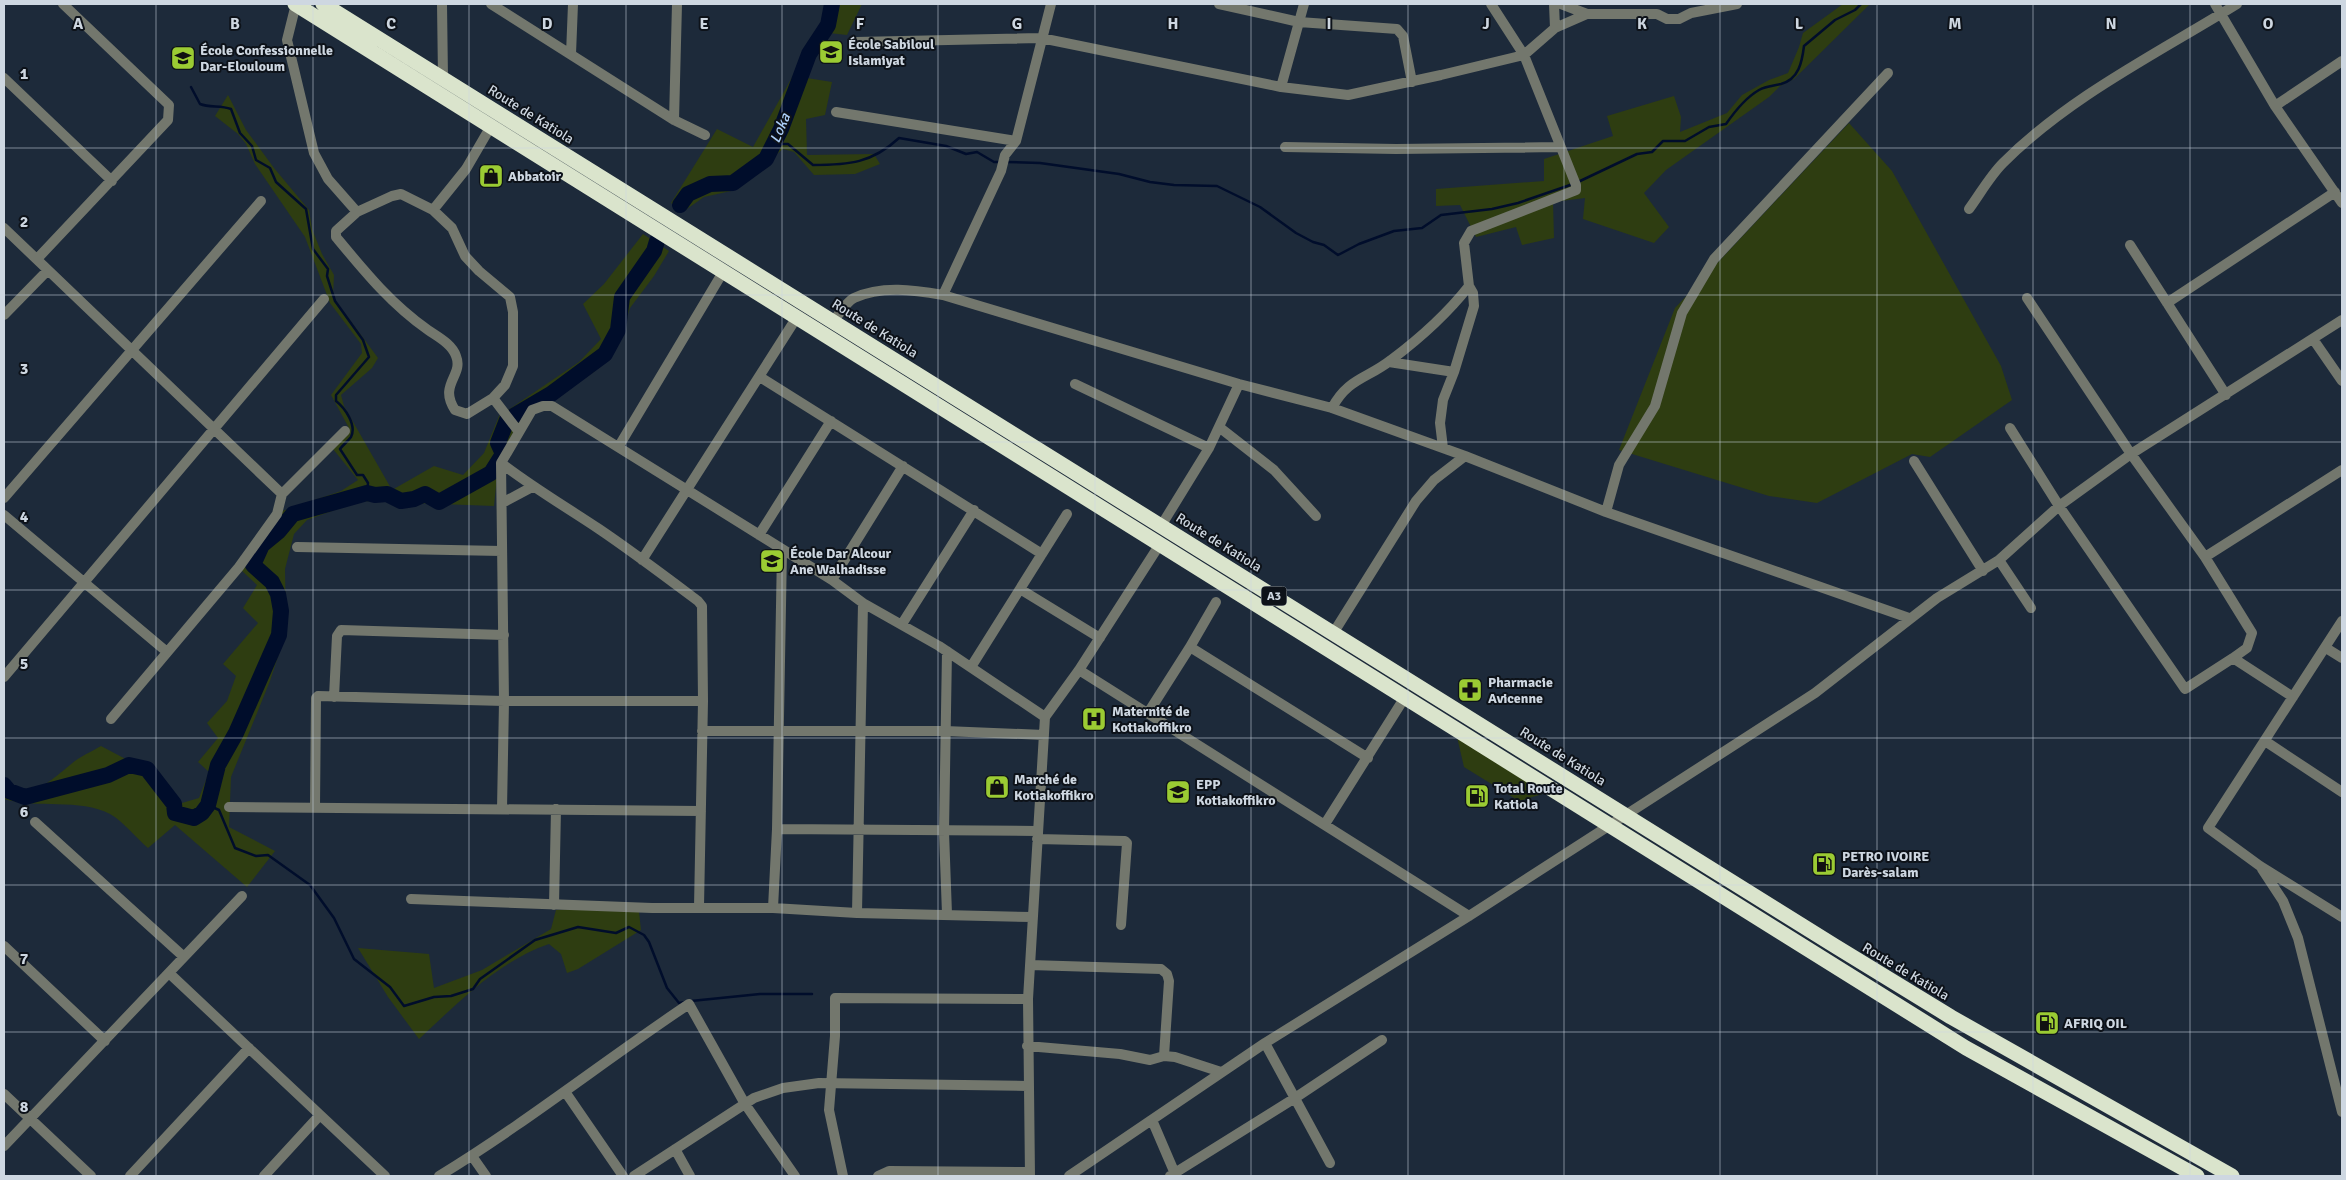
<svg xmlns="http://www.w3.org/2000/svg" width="2346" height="1180" font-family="Signika,sans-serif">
  <rect width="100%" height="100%" fill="#1d2a3a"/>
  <path fill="#2e3d11" d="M833,4H862L847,35L829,33L814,56L807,78L832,82L825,115L806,119L807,155L874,154L880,164L855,174L814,175L794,152L783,149L731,191L704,197L684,211L671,203L717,129L753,147Z
    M1843,4H1870L1794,79L1780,86L1769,97L1666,170L1644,193L1669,227L1654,243L1583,219L1585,198L1553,202L1554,238L1522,245L1516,227L1476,237L1460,205L1436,206V189L1544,181V159L1613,136L1607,116L1674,96L1681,117L1680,132L1727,113L1742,95L1769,80L1788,73L1799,47L1803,33Z
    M228,95L246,130L274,168L309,210L312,229L322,254L334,275L333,297L378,358L372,368L341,395L344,406L392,490L434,466L463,475L484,453L499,416L579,362L601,339L583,304L604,284L643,234L669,251L654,276L630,308L622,334L594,372L525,413L499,457L494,506L360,501L307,520L294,534L285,569L286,632L270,681L231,777L229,827L275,851L247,887L175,825L148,848C136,838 124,822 110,814C80,798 37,809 4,799V785C38,795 44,786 70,765C79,757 91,752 101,746L152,773L172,797L182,803L199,798L209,772L198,762L218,738L207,723L227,701L236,676L223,664L258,623L243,608L257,585L240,569L282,511L341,491L358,480L333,449L349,428L331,395L362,353L361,344L330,303L305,237L255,164L246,144L238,134L215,116Z
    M1849,123L1892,171L2001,366L2012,400L1930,457L1912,454L1817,503L1769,496L1619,450L1675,308Z
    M1457,737L1546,793L1519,801L1464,767Z
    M604,907L639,912L641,930L578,969L567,973L561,954L549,944C497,962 459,1002 419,1039L388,997L358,948L429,954L434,988L482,970L551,929L556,910Z"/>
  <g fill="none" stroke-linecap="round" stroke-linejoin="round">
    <path stroke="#000d2b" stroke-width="2.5" d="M191,87L200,104C210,108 220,105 231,109L240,133L252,146L256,160L270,168L276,182L306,209L313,249L328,269L327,276L335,301L363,340L369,357L336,395V401C345,408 357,425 351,437C348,441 343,445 340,449L357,475H363L368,483L367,493
      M773,144H788L813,165C849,165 872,163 899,138L946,146L966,154L977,152L994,162H1000
      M1006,162L1040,163L1119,174L1150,182L1174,185L1217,186L1260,207L1296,233L1313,242L1324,245L1338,255L1359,244L1394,231L1422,228L1441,215L1492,209L1518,203L1573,184
      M1578,182L1637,154L1652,152L1663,141H1685L1709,127L1726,124C1735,111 1745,98 1759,90C1766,86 1773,86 1781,84C1799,79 1802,62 1804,46L1835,20L1855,10L1861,4
      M208,805L219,810L235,848L256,856L268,855L310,885L334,918L354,959L390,987L404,1006L434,997L451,996L473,989L480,979L535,940L578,927L616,933L629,927L644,935L649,942L667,988L679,1003L686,1002
      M691,1001L760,994H812"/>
    <path stroke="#000d2b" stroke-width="16" d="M680,205L688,194L710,184L733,183L766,159L781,129L809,54L828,25L832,4
      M4,785L9,791L25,797L108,775L129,765L147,769L174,804L175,813L194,818L202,813L208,805L218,765L236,733L279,635L281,611L278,594L272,582L253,565L262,545L279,531L293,514L367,493L375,495L387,494L401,501L414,499L425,494L439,502L491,473L503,454L498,443L507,420L551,394L605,354L618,330L622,297L654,251L657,241"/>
    <path stroke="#73776d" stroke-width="10" d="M296,4L287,40L314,153L328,179L357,212L392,196L401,194L433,210L452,228L465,256L479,271L510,297L513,312V366L505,385L493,398
      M442,4L443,78
      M491,4L674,120L705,135
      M1219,4L1299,22L1397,29L1403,36L1412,82
      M1554,4L1555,28
      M1561,4L1587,14
      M2215,4L2275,106L2342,203
      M856,42L1041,38L1281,87L1348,95L1441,75L1524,55L1555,28L1587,14H1657L1667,19H1679L1691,13L1737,4
      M571,54L573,4
      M4,78L112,181
      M1281,87L1304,4
      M2275,106L2342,61
      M836,112L1016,141
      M674,120L677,4
      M1285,147L1396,149L1559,147
      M1969,209C1980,194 1990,176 2003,163C2070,96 2158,53 2237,4
      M433,210L466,169L491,126
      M357,212L336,231V237C365,272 391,304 428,330C438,337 452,344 456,356C464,376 438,384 455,410L467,414L493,398L519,432
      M4,228L282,494
      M2130,245L2226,395
      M37,259L168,120L169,105L63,4
      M943,295L1001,171L1005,155L1016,141L1051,4
      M2027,298L2131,454L2205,557L2252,633L2247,648L2233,658
      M2167,303L2335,192
      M4,315L48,270
      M833,321C839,315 846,302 854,298C882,285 914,290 943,295L1239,384L1332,408L1465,456L1606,512L1909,618
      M2313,339L2342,381
      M1389,362L1454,372
      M760,377L1042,554
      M1075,384L1209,448
      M1332,408C1348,378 1367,379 1391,360C1419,339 1447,314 1469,286L1464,243L1471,231L1576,190V185L1524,55L1491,4
      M1219,427L1274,470L1316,516
      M2010,428L2059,506L2185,689L2233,658L2293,697
      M619,446L723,272
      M1443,448L1440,423L1443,400L1454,372L1474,306L1473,293L1469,286
      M1914,461L1983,571
      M501,463C532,487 566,507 599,529C633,552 666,577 698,601L702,606L703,701L699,907
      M4,498L261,201
      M502,503L532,487
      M1606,512L1619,465L1655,406L1682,313L1714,259L1888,73
      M4,515L167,652
      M1161,526L1209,448L1239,384
      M759,535L831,421
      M297,547L502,551
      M2205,557L2342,470
      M642,560L797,317
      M1999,560L2031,608
      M832,580L903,466
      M1020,589L1100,638
      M2342,621L2208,828L2260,866L2342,917
      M902,624L974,510
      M1334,632L1416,501L1434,480L1465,456
      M1190,647L1368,758
      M2326,648L2342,658
      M971,667L1067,514
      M1079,670L1469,916
      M4,677L324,299
      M334,697L337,636L341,630L504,635
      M1148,713L1190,647L1216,602
      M111,719L239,567L277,514L282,494L345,431
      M702,731H945L1044,735
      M2265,741L2342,792
      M229,807L701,811
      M315,807L316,698L318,696L504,701H703
      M502,809L504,701L501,463L532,410L543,406H552L832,580L863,603L939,646L1045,717
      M35,822L184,957
      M1325,824L1405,697
      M777,829L1037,831
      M1037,839L1125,841L1127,843L1121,925
      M2262,869L2283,901L2298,938L2342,1112
      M411,899L652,908H773L857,913L1032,917
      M554,905L556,809
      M773,908L777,829L782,550
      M857,913L863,603
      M947,914L944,832L947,651
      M4,946L105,1041
      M1030,965L1161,969L1167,974L1169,981L1164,1056
      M169,973L385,1176
      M1265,1043L1330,1163
      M1027,1046L1120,1054L1150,1060L1164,1056L1175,1057L1221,1072
      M566,1093L623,1176
      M4,1094L91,1176
      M1152,1120L1176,1176
      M4,1146L242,896
      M675,1149L690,1176
      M472,1156L486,1176
      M130,1176L249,1048
      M264,1176L320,1115
      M439,1176C526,1123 605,1060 689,1004L745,1104L795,1176
      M634,1176L754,1098L783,1088L819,1083L1028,1086
      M843,1176L829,1110L835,1036V998L1028,999
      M878,1176L889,1171L1030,1172
      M1030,1176L1028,999L1045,717L1079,670L1160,544
      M1069,1176L1265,1043L1469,916L1815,693L1937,598L1999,560L2059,506L2131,454L2342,320
      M1170,1176L1295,1098L1382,1040"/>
    <path stroke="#dae4cc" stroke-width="15" d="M295,4L1966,1048L2197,1176
      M323,4L1835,946L1951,1017L2232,1176"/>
  </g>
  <path fill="none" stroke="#ced7e1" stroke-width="1" stroke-opacity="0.55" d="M156,4V1176M313,4V1176M469,4V1176M626,4V1176M782,4V1176M938,4V1176M1095,4V1176M1251,4V1176M1408,4V1176M1564,4V1176M1720,4V1176M1877,4V1176M2033,4V1176M2190,4V1176M4,148H2342M4,295H2342M4,442H2342M4,590H2342M4,738H2342M4,885H2342M4,1032H2342"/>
  <defs>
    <symbol id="school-square" viewBox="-11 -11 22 22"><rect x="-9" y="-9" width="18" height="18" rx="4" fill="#9bcb33" stroke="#0d1219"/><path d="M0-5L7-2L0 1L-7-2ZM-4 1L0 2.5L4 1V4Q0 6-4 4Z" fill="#111"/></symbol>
    <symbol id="shop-square" viewBox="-11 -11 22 22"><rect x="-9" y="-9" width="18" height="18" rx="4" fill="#9bcb33" stroke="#0d1219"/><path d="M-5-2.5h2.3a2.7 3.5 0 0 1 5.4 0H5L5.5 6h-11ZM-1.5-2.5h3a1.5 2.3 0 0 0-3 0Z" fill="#111"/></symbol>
    <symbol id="pharmacy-square" viewBox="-11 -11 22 22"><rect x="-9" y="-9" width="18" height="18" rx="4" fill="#9bcb33" stroke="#0d1219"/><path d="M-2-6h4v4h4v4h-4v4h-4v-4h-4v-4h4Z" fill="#111"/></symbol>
    <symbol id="hospital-square" viewBox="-11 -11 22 22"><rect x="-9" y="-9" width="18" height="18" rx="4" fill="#9bcb33" stroke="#0d1219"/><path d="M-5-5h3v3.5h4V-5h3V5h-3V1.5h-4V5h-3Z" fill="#111"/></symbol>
    <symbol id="fuel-square" viewBox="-11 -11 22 22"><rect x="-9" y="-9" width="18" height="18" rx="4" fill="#9bcb33" stroke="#0d1219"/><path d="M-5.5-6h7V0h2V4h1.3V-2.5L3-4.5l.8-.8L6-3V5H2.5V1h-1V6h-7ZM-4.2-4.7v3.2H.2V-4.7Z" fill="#111"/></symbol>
  </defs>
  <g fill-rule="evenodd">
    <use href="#school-square" x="817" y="38" width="28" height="28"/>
    <use href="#school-square" x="169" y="44" width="28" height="28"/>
    <use href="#shop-square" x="477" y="162" width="28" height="28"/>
    <use href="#school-square" x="758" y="547" width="28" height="28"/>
    <use href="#pharmacy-square" x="1456" y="676" width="28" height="28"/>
    <use href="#hospital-square" x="1080" y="705" width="28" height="28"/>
    <use href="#shop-square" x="983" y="773" width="28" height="28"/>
    <use href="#school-square" x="1164" y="778" width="28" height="28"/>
    <use href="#fuel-square" x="1463" y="782" width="28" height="28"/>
    <use href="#fuel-square" x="1810" y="850" width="28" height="28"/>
    <use href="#fuel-square" x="2033" y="1009" width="28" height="28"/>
  </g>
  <g text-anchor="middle" stroke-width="4" stroke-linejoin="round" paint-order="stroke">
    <rect fill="#0d1219" stroke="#949ca5" stroke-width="1" x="1261.5" y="586.5" width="25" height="19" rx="4"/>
    <g font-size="12" font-weight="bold" fill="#ced7e1">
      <text x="1274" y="600">A3</text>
    </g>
    <g font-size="14" font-weight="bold" fill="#ced7e1" stroke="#0d1219" text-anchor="start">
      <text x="848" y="49">École Sabiloul<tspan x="848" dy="16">Islamiyat</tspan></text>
      <text x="200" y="55">École Confessionnelle<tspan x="200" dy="16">Dar-Elouloum</tspan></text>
      <text x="508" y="181">Abbatoir</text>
      <text x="790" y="558">École Dar Alcour<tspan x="790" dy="16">Ane Walhadisse</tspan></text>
      <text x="1488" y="687">Pharmacie<tspan x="1488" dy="16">Avicenne</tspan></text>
      <text x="1112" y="716">Maternité de<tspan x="1112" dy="16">Kotiakoffikro</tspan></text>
      <text x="1014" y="784">Marché de<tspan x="1014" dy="16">Kotiakoffikro</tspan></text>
      <text x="1196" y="789">EPP<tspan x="1196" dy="16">Kotiakoffikro</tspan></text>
      <text x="1494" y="793">Total Route<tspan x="1494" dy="16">Katiola</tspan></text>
      <text x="1842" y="861">PETRO IVOIRE<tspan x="1842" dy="16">Darès-salam</tspan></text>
      <text x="2064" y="1028">AFRIQ OIL</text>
    </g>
    <g font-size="14" fill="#ced7e1" stroke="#0d1219">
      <text transform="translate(531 114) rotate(32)" y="5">Route de Katiola</text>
      <text transform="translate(875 328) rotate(32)" y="5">Route de Katiola</text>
      <text transform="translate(1219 542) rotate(32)" y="5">Route de Katiola</text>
      <text transform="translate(1563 756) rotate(32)" y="5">Route de Katiola</text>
      <text transform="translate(1906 971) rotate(31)" y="5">Route de Katiola</text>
    </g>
    <g font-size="15" font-style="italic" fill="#accff9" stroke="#0d1219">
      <text transform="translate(780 128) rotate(-67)" y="5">Loka</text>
    </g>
  </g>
  <g font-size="16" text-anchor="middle" font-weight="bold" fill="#ced7e1" stroke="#0d1219" stroke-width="4" stroke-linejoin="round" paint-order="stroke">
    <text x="78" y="29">A</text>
    <text x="235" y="29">B</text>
    <text x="391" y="29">C</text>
    <text x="547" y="29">D</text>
    <text x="704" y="29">E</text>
    <text x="860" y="29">F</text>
    <text x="1017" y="29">G</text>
    <text x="1173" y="29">H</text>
    <text x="1329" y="29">I</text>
    <text x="1486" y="29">J</text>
    <text x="1642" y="29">K</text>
    <text x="1799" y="29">L</text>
    <text x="1955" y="29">M</text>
    <text x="2111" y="29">N</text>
    <text x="2268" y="29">O</text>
    <text x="24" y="79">1</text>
    <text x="24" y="227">2</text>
    <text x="24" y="374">3</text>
    <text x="24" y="522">4</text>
    <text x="24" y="669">5</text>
    <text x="24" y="817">6</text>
    <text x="24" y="964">7</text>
    <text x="24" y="1112">8</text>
  </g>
  <rect width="2346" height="1180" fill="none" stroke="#ced7e1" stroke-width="10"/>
</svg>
